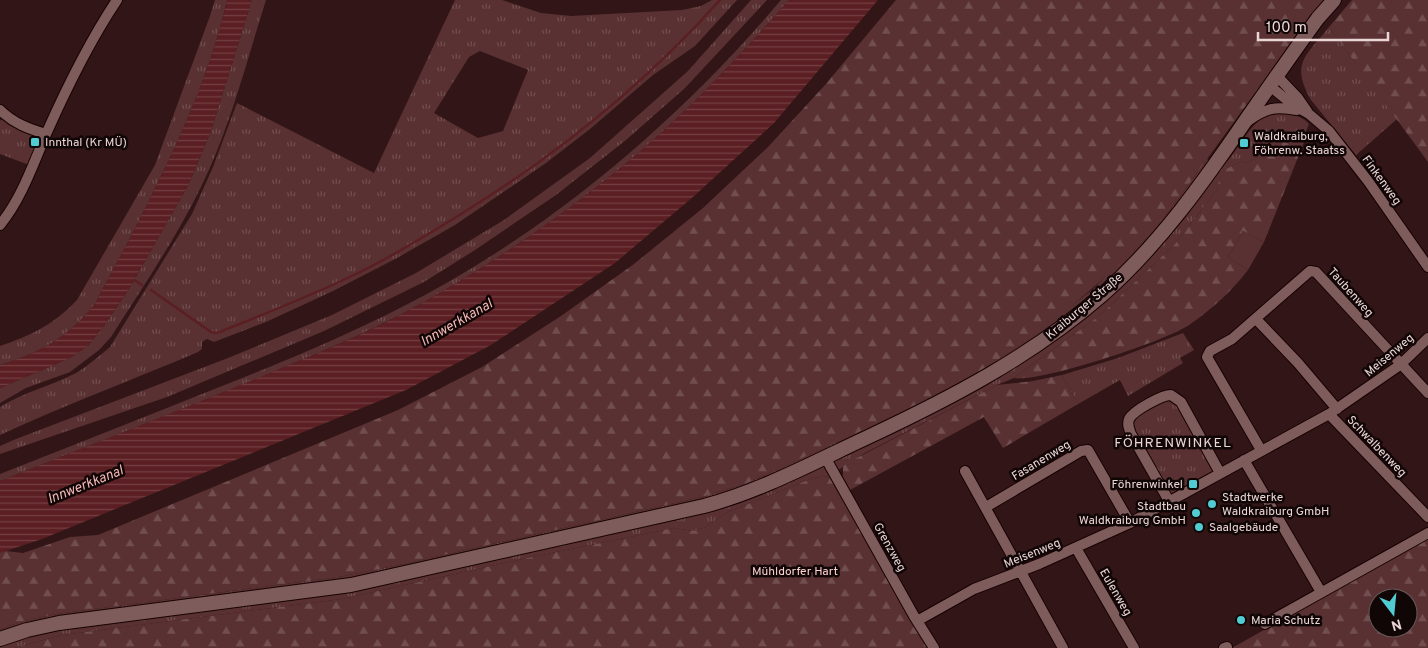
<svg xmlns="http://www.w3.org/2000/svg" width="1428" height="648" font-family="Overpass,sans-serif">
  <defs>
    <pattern id="grass-tufts" width="24" height="20" patternUnits="userSpaceOnUse" patternTransform="scale(1.25)"><rect width="24" height="20" fill="#593132"/><path d="M3 7l-1-3M5 7V3M7 7l1-3M15 17l-1-3M17 17v-4M19 17l1-3" fill="none" stroke="#714e4f"/></pattern>
    <pattern id="forest-firs" width="22" height="20" patternUnits="userSpaceOnUse" patternTransform="scale(1.25)"><rect width="22" height="20" fill="#593132"/><path d="M5 1l3.5 6h-7zM16 11l3.5 6h-7z" fill="#714e4f"/></pattern>
    <pattern id="water-rules" width="6" height="5" patternUnits="userSpaceOnUse" patternTransform="scale(1.25)"><rect width="6" height="5" fill="#5b1f23"/><path d="M0 2.5h6" fill="none" stroke="#733f42"/></pattern>
  </defs>
  <rect width="100%" height="100%" fill="#321516"/>
  <path fill="url(#grass-tufts)" fill-rule="evenodd" d="M215,0H227C208,84 169,162 130,238C122,254 113,269 105,285C101,291 98,299 94,305C68,338 39,353 0,365V346C32,335 53,325 77,300L155,165L210,16Z
    M252,0H266C246,63 230,128 201,187C175,240 142,288 111,337L99,350L70,372L26,388L0,403V388L70,358L88,346L104,326L129,289L189,184L211,131Z
    M455,0H502L541,13L571,16L682,10L701,6L712,0H737L695,46L653,75L590,129L546,163L455,225L397,258L333,291L266,322L214,342L207,339L202,342V349L198,352C132,380 65,405 0,435V407C24,392 51,386 76,373C88,366 99,356 110,347L192,214L213,167L237,103L374,173ZM480,51L528,70L503,131L478,138L434,113L469,57Z
    M751,0H767L685,88L626,140L556,195L475,250L424,282L324,331L167,397L0,454V446L16,439L228,358L332,315L416,273L504,220L590,158L688,71Z
    M781,0H789C743,52 696,103 644,148C570,212 486,269 400,315C361,335 320,352 280,369C187,408 93,444 0,481V474C71,446 142,418 212,390C276,365 339,339 400,308C546,234 675,125 781,0Z
    M1329,27L1397,119L1356,155L1311,100C1290,63 1306,56 1329,27Z
    M1271,112C1285,113 1299,113 1309,124L1306,131L1298,130L1264,147L1256,158L1247,163L1242,161L1228,168L1222,174L1217,190L1175,244L1099,316L1014,378L997,385L863,454L829,476L813,478L728,512L706,527L693,531L674,528L532,557L342,599L62,635L14,648H0V629L24,621L56,614L339,577L399,565L702,497L745,484L898,413L986,368L1023,344L1093,289L1167,214L1207,159L1222,167C1239,150 1250,122 1271,112Z
    M4,116L40,136L29,165L0,154V121Z
    M1183,333L1194,350L1180,358L1183,363L1128,396L1120,380L1078,404L1062,375L1118,358Z
    M1167,400L1176,402L1214,470L1168,495L1133,432V423L1139,416Z"/>
  <path fill="url(#forest-firs)" fill-rule="evenodd" d="M896,0H1325L1309,19L1167,214L1126,259L1059,317L1023,344L986,368L898,414L745,484L702,497L399,565L339,577L56,614L24,621L0,629V553L6,551L23,553L70,537L98,535L398,410L482,367L561,316L634,264L703,208L768,147L825,85Z
    M1352,0H1428V162L1329,27Z
    M1288,130L1306,131L1307,135L1264,242L1243,231L1228,257L1248,270C1232,291 1211,310 1189,325C1166,341 1039,383 1014,378L1099,316L1175,244L1217,190L1222,167L1228,168L1242,161L1247,163L1256,158L1275,136Z
    M1062,375L1078,404L1003,448L984,417L850,490L843,477V466L849,462L997,385L1033,381Z
    M829,476L929,648H14L62,635L342,599L532,557L674,528L693,531L706,527L728,512L813,478Z
    M1428,538V648H1232ZM1378,598H1408V628H1378Z"/>
  <path fill="#593132" d="M1243,231L1264,242L1248,270L1228,257Z"/>
  <path fill="url(#water-rules)" d="M227,0H252L211,131L189,184L129,289L104,326L88,346L70,358L0,388V365C39,353 68,338 94,305C98,299 101,291 105,285C113,269 122,254 130,238C169,162 208,84 227,0Z
    M789,0H878L774,123L693,197L615,263L491,345L406,390L42,539L0,553V481C95,443 190,407 284,367C323,351 362,335 400,315C486,269 570,212 644,148C696,103 743,52 789,0Z"/>
  <g fill="none" stroke-linecap="round" stroke-linejoin="round">
    <path stroke="#5b1f23" stroke-width="2.5" d="M134,280L142,285
      M151,290L211,332L217,333C264,314 311,296 356,274C392,257 427,235 461,214C557,155 645,84 720,0"/>
    <defs>
      <path id="minor" d="M1277,76L1298,98L1307,111
        M1270,86L1293,105L1309,114L1329,131L1368,181L1428,267
        M0,110C13,123 29,129 46,134
        M1248,121C1266,108 1275,106 1297,110
        M0,225C22,198 33,164 47,132C67,87 89,42 117,0
        M1256,319L1298,363L1337,409
        M1329,414L1428,517
        M1261,450L1207,357L1210,351L1232,339L1310,271L1316,272L1428,393
        M825,457L914,616L934,648
        M1244,460L1321,592
        M965,471L1063,648
        M1169,501L1131,434C1129,429 1127,424 1129,419C1134,410 1162,395 1171,395L1181,402L1220,473
        M986,507L1081,451L1088,450L1130,523
        M1076,548L1134,648
        M917,621L974,589L1039,564L1130,523L1329,414L1400,365L1428,338
        M1265,624L1428,533
        M1224,648L1227,647"/>
      <path id="secondary" d="M0,639L27,630L59,623L351,585L704,506C761,491 814,462 868,437C951,398 1032,356 1102,295C1160,244 1205,180 1248,117C1271,84 1294,51 1318,18L1334,0"/>
    </defs>
    <use href="#minor" stroke="#180203" stroke-width="12"/>
    <use href="#secondary" stroke="#180203" stroke-width="16"/>
    <use href="#minor" stroke="#7f5c5c" stroke-width="10"/>
    <use href="#secondary" stroke="#7f5c5c" stroke-width="14"/>
  </g>
  <g fill="#51ccd2" stroke="#110606" stroke-width="2">
    <rect x="30" y="137" width="10" height="10" rx="2.5"/>
    <rect x="1239" y="138" width="10" height="10" rx="2.5"/>
    <rect x="1188" y="479" width="10" height="10" rx="2.5"/>
    <circle cx="1212" cy="504" r="5"/>
    <circle cx="1196" cy="513" r="5"/>
    <circle cx="1199" cy="527" r="5"/>
    <circle cx="1241" cy="620" r="5"/>
  </g>
  <g text-anchor="middle" stroke-width="5" stroke-linejoin="round" paint-order="stroke">
    <g font-size="12" fill="#ebd6d6" stroke="#110606" text-anchor="start">
      <text x="1254" y="140">Waldkraiburg,<tspan x="1254" dy="14">Föhrenw. Staatss</tspan></text>
      <text x="45" y="146">Innthal (Kr MÜ)</text>
      <text x="1183" y="488" text-anchor="end">Föhrenwinkel</text>
      <text x="1222" y="501">Stadtwerke<tspan x="1222" dy="14">Waldkraiburg GmbH</tspan></text>
      <text x="1186" y="510" text-anchor="end">Stadtbau<tspan x="1186" dy="14">Waldkraiburg GmbH</tspan></text>
      <text x="1209" y="531">Saalgebäude</text>
      <text x="1251" y="624">Maria Schutz</text>
    </g>
    <g font-size="12" fill="#ebd6d6" stroke="#110606">
      <text transform="translate(1382 180) rotate(54)" y="4">Finkenweg</text>
      <text transform="translate(1351 292) rotate(48)" y="4">Taubenweg</text>
      <text transform="translate(1084 306) rotate(-40)" y="4">Kraiburger Straße</text>
      <text transform="translate(1389 355) rotate(-40)" y="4">Meisenweg</text>
      <text transform="translate(1377 446) rotate(46)" y="4">Schwalbenweg</text>
      <text transform="translate(1041 460) rotate(-31)" y="4">Fasanenweg</text>
      <text transform="translate(890 547) rotate(61)" y="4">Grenzweg</text>
      <text transform="translate(1032 553) rotate(-22)" y="4">Meisenweg</text>
      <text transform="translate(1116 592) rotate(60)" y="4">Eulenweg</text>
    </g>
    <g font-size="12" fill="#fcd2d1" stroke="#110606">
      <text x="795" y="575">Mühldorfer Hart</text>
    </g>
    <g font-size="14" font-style="italic" fill="#f4b8b7" stroke="#110606">
      <text transform="translate(456 322) rotate(-30)" y="5">Innwerkkanal</text>
      <text transform="translate(85 484) rotate(-22)" y="5">Innwerkkanal</text>
    </g>
    <g font-size="14" letter-spacing="1" fill="#ebd6d6" stroke="#110606">
      <text x="1173" y="447">FÖHRENWINKEL</text>
    </g>
  </g>
  <g transform="translate(1393 613) rotate(164)"><circle r="24" fill="#110606" stroke="#685959"/>
  <path d="M0-4L9 19L0 12L-9 19Z" fill="#51ccd2"/>
  <text y="-8" font-size="14" font-weight="bold" text-anchor="middle" fill="#ebd6d6">N</text>
  </g>
  <path d="M1258 32v8h130v-8" fill="none" stroke="#ebd6d6" stroke-width="2.5"/>
  <text x="1266" y="32" font-size="15" fill="#ebd6d6" stroke="#110606" stroke-width="4" paint-order="stroke">100 m</text>
</svg>
